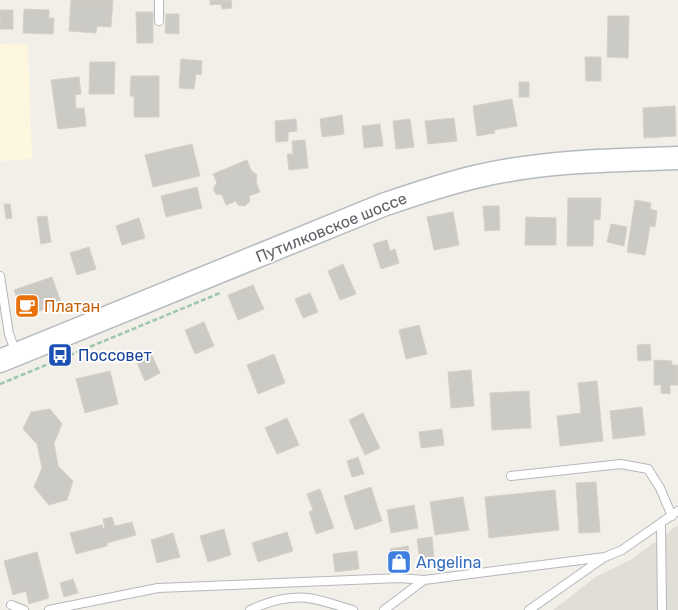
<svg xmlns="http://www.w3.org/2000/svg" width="678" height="610" font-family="Rubik,sans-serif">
  <rect width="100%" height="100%" fill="#f1efe8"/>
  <path fill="#fef7e0" d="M0,44L28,45L32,159L0,161Z"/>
  <path fill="#e1ded6" d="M678,525V610H553L597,576L632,559Z"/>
  <path fill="#cccac5" stroke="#d6d1c6" d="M71,0H113L111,27L97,26L96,33L69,31Z
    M210,0H231L232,8L222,9L221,4L210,5Z
    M24,9L49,10V18H54L53,34L23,33Z
    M0,10H13V29H0Z
    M136,12H153V43H137Z
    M166,14H179V34L165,33Z
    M608,16H629L628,58L607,57Z
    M585,57H601V81H586Z
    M181,59L202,61L201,75L196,74L194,89L179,88Z
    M90,62H115L114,94H89Z
    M131,76H159V117H134V96H130Z
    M79,77L81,94L75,95L76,109L84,108L86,126L58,129L51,80Z
    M519,82H529V97H519Z
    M512,99L517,126L494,130L495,133L477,136L473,106Z
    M675,106L676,136L644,138L643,108Z
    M342,115L344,134L322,137L320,119Z
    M454,118L457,141L428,144L425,121Z
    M296,119L297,131L288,132V141L276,142L275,121Z
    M410,119L414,147L396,149L393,121Z
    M380,124L383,146L364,148L362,126Z
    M305,140L308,168L289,170L287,154H293L292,141Z
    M192,144L200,176L153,187L145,155Z
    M247,160L251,170L257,175L256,182L260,192L249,196L250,201L245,206L238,205L236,201L226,205L222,195L216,194L214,191V187L217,183L213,174Z
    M197,187L202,208L166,217L161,196Z
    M568,198H601L600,220L594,219L593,246H567Z
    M635,200L651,203L650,209L657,211L655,227L650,226L645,255L627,252Z
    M4,204H10L12,218L6,219Z
    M483,206H499L500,230L485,231Z
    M453,212L459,245L434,250L427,217Z
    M47,216L51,242L41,244L37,217Z
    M526,217L556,218V245H525Z
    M139,218L145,238L122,245L116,226Z
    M611,224L627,227L624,246L607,242Z
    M387,240L390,251L395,249L399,263L381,269L373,244Z
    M89,247L96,269L77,275L70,253Z
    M343,264L356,294L340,300L328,271Z
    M52,277L61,303L24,317L14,290Z
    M253,285L264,309L238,320L228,295Z
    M310,293L318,312L303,318L295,299Z
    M204,322L214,346L195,354L185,330Z
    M419,325L427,354L406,359L399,330Z
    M650,344L651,360L638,361L637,345Z
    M150,351L160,373L145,381L135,358Z
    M274,354L285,383L258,394L247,365Z
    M654,360L672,361V365H678V385H670V394L661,393V385H654Z
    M471,370L474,406L451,408L448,372Z
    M110,371L118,404L85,413L76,379Z
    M597,381L603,441L560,446L557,416L581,413L578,383Z
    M529,391L531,428L492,430L490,393Z
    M642,407L645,435L613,439L610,411Z
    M50,409L62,424L54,443L58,466L73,481L67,500L49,505L34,487L42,468L37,444L23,429L31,412Z
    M363,413L380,448L365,455L349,420Z
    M287,418L299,445L277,454L265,428Z
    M442,429L444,445L421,448L419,432Z
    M358,457L364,474L352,477L347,461Z
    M596,482L600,532L579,533L576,483Z
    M371,487L382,521L355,530L344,496Z
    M320,489L334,528L316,534L309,512L313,510L307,494Z
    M555,490L559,530L489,538L485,497Z
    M463,497L469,530L435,535L430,502Z
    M414,505L418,528L391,533L387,510Z
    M112,517L115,526L132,522L136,535L107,543V546L76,554L70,533L102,525L103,529H105L103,519Z
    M224,529L231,555L208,562L200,536Z
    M287,532L293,551L258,562L252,543Z
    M173,533L180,557L157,563L151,540Z
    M432,537L434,559L420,561L417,539Z
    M408,546L411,565L393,567L390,549Z
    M357,551L359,569L335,572L333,554Z
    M37,552L49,598L29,604L26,591L13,595L4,561Z
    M73,579L78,593L64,597L60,583Z"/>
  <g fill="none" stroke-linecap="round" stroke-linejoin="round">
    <defs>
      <path id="lane" d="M159,21V0
        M0,276L9,334L16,353
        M511,476L621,464L648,469L660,488L672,516
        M661,524L662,610
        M11,605L24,610
        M49,610L158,588L400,578L424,580
        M250,610C267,602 289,596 308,598C323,600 338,606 353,610
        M384,610L424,580L605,557L622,550L678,511
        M529,610L603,558"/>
      <path id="secondary" d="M0,361L383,205C415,194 447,183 479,176C544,161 612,160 678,158"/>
    </defs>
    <use href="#lane" stroke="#b5b8bc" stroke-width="10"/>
    <use href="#secondary" stroke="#b6babf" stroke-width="25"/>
    <path stroke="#9cc7a9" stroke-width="2.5" stroke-dasharray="5 2.5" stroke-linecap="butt" d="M0,384L220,293"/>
    <use href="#lane" stroke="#fff" stroke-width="8"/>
    <use href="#secondary" stroke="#fff" stroke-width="22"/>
  </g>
  <defs>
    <symbol id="cafe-square" viewBox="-11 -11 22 22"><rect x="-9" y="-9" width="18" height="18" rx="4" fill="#e8710a" stroke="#fff"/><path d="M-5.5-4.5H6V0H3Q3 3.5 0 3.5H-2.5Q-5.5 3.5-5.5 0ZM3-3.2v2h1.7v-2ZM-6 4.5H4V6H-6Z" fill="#fff"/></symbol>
    <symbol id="bus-square" viewBox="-11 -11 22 22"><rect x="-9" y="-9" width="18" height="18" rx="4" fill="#1a4fb4" stroke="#fff"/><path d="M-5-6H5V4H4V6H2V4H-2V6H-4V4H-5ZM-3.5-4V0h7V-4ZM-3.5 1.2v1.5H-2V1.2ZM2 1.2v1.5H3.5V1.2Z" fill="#fff"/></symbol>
    <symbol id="shop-square" viewBox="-11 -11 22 22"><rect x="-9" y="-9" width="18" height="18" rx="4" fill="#3f7fe0" stroke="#fff"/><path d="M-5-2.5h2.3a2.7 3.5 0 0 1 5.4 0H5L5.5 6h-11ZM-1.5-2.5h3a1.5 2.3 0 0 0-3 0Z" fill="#fff"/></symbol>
  </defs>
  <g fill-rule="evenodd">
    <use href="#cafe-square" x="13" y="292" width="28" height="28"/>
    <use href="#bus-square" x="46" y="341" width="28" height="28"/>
    <use href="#shop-square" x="385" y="548" width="28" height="28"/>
  </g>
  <g text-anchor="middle" stroke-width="4" stroke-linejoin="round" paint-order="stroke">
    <g font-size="16" fill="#5f6368" stroke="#fff">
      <text transform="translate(331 227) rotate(-22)" y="6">Путилковское шоссе</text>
    </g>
    <g font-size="16" fill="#c56008" stroke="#fff" text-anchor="start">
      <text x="44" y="312">Платан</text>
    </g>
    <g font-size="16" fill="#164399" stroke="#fff" text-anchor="start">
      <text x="78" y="361">Поссовет</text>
    </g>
    <g font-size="16" fill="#366cbe" stroke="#fff" text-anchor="start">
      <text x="416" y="568">Angelina</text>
    </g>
  </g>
</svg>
